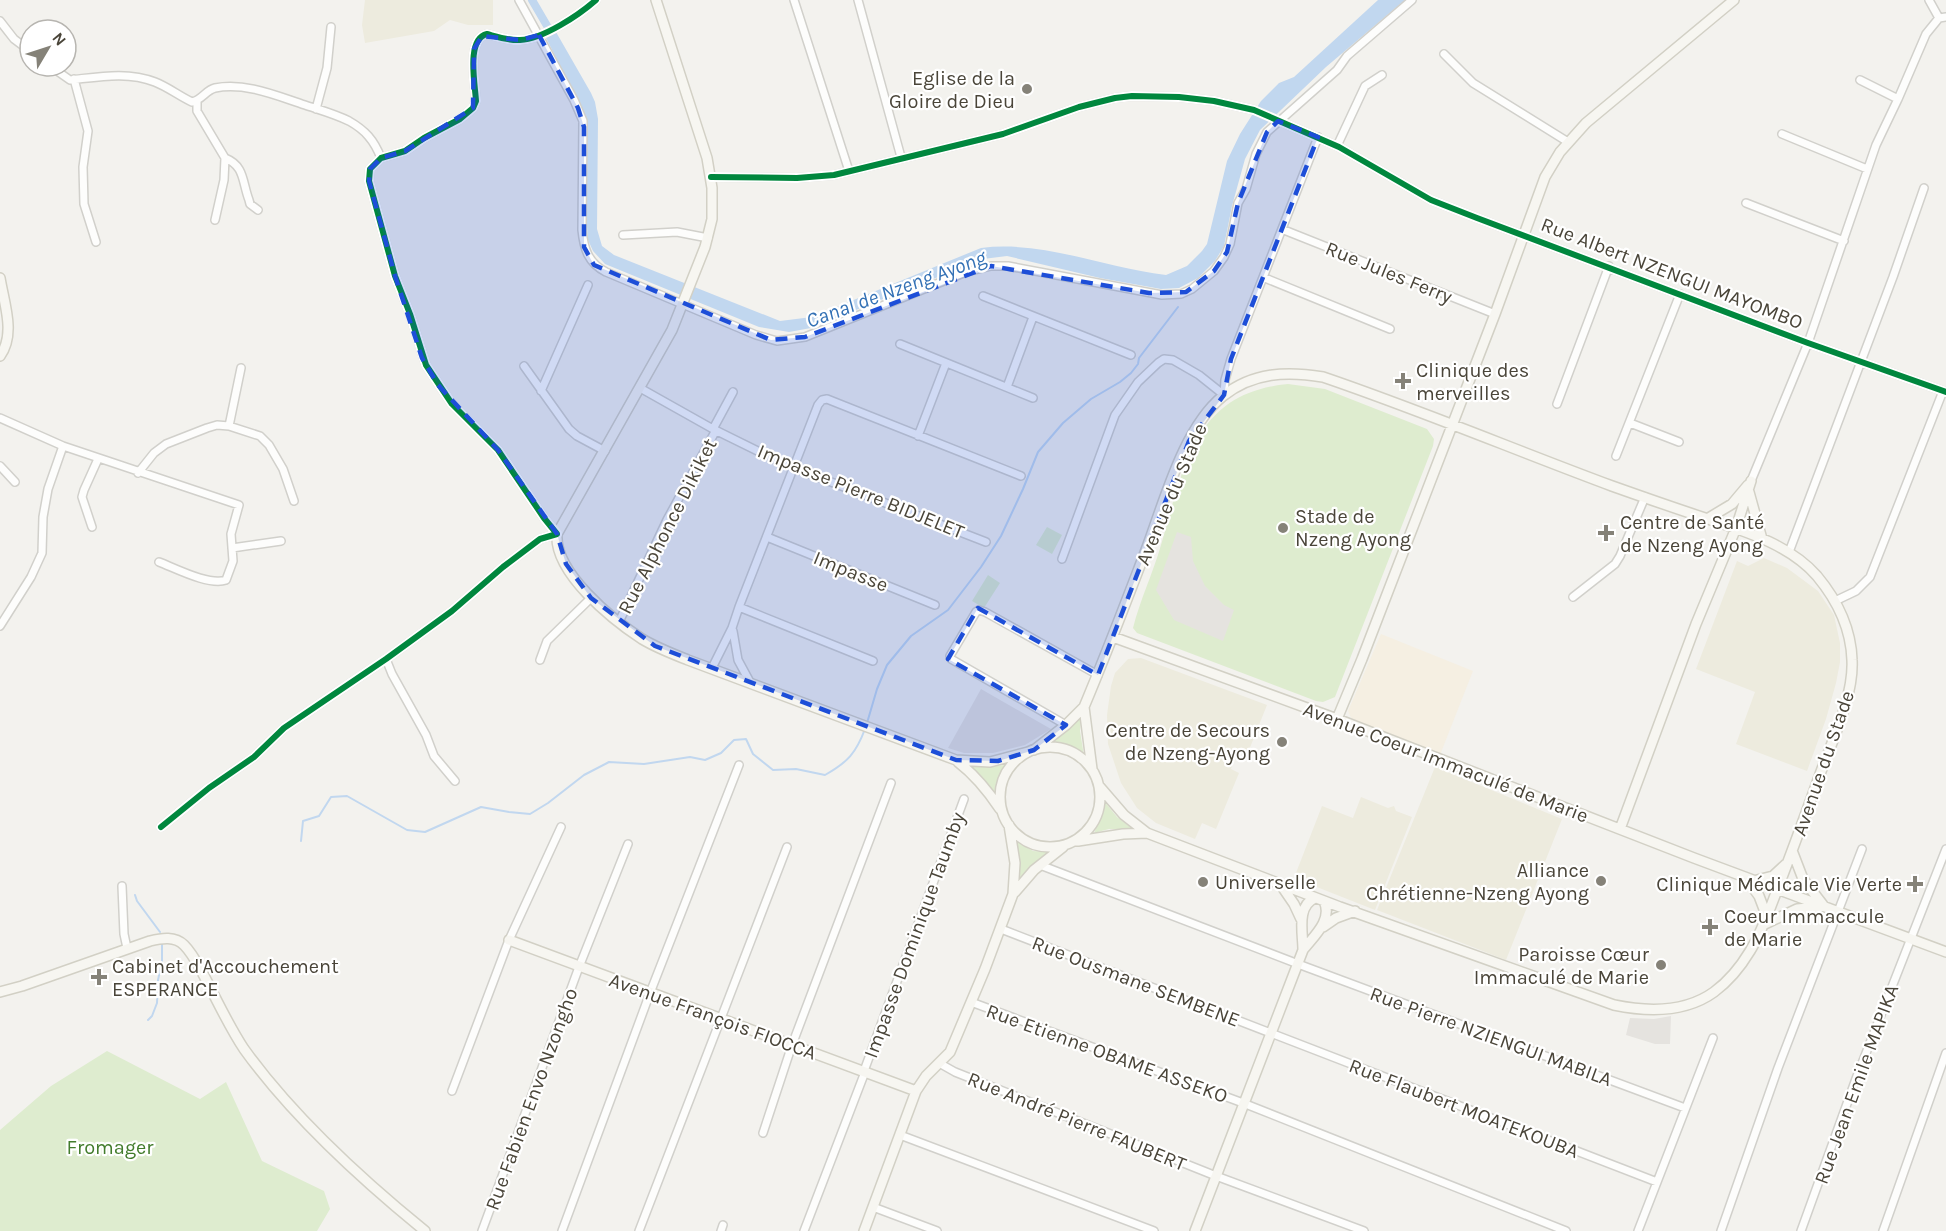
<svg xmlns="http://www.w3.org/2000/svg" width="1946" height="1231" font-family="Karla,sans-serif">
  <rect width="100%" height="100%" fill="#f3f2ee"/>
  <path fill="#f5efe2" d="M1381,634L1473,671L1440,755L1353,722L1348,711Z"/>
  <path fill="#e5e2de" d="M981,689L1051,729L1025,745L993,753H964L948,748Z"/>
  <path fill="#edebde" d="M365,0H493V25H468L450,20L434,31L365,43L362,25Z
    M1764,558L1787,568L1818,591L1834,615L1840,643V662L1836,683L1826,719L1807,771L1736,744L1755,692L1696,669L1737,561L1748,566Z
    M1141,658L1267,705L1247,755L1238,752L1231,769L1239,773L1216,829L1202,823L1195,839L1156,823L1137,808L1121,783L1108,744L1107,715L1111,686L1115,673L1128,659Z
    M1435,767L1562,819L1506,960L1377,910Z
    M1361,797L1388,808L1394,806L1396,811L1412,817L1375,910L1294,878L1322,806L1353,818Z"/>
  <path fill="#deeccf" d="M1288,384L1325,389L1427,429L1434,439L1433,446L1335,697L1323,702L1316,701L1137,633L1133,628C1140,600 1153,573 1161,545C1184,469 1192,393 1288,384Z
    M1047,527L1062,535L1052,554L1036,545Z
    M988,575L1000,583L984,608L972,601Z
    M1081,718L1080,731L1084,756L1074,750L1055,746L1054,740Z
    M1007,765L1000,778L996,794L970,767Z
    M1104,801L1117,817L1134,830L1109,829L1094,833L1100,819Z
    M1017,841L1033,851L1049,852L1018,879L1019,866Z
    M107,1051L200,1099L226,1082L262,1161L324,1191L330,1209L317,1231H0V1130L51,1086Z"/>
  <path fill="#e5e3df" d="M1177,532L1191,537L1193,561L1205,586L1224,605L1234,610L1223,641L1174,620L1156,590Z
    M1671,1016L1670,1044H1655L1626,1035L1630,1018L1654,1019Z"/>
  <path fill="#c1d7ef" d="M1378,0H1405L1326,67L1260,130L1245,159L1232,206L1224,246L1215,261L1198,278L1179,288L1161,289L1100,278L1007,256L983,259L811,328L789,332L759,327L605,264L593,251L588,240L586,213V122L576,97L546,38L556,32L591,93L595,102L598,119L597,229L602,246L614,255L780,321L812,317L981,248C1043,240 1105,268 1166,275L1187,266L1202,251L1207,244L1227,161L1240,134L1261,101L1279,83L1294,77Z"/>
  <g fill="none" stroke-linecap="round" stroke-linejoin="round">
    <path stroke="#c1d7ef" stroke-width="2" d="M867,723L877,689L887,665L911,636L948,610L981,567L1001,536L1023,489L1038,452L1063,423L1091,399L1120,382L1131,373L1138,364L1139,358L1178,307
      M301,841L303,821L319,816L331,797L347,796L407,830L425,832L481,807L509,812L530,814L548,803L584,775L609,762L644,764L690,757L705,760L721,753L734,740L746,739L753,754L773,770L796,769L825,775C848,762 856,753 865,729
      M135,895L137,901L160,932
      M148,1020L152,1016L157,1003L158,980L162,962V944"/>
    <path stroke="#c1d7ef" stroke-width="8" d="M532,0L553,36"/>
    <defs>
      <path id="street" d="M519,0L574,100L583,121L582,230C584,249 588,263 606,272L756,335L777,341L805,337L966,272L991,266H1008L1162,295L1181,294L1192,289L1214,271L1224,257L1230,244L1238,203L1246,189L1256,154L1267,132L1337,70L1347,56L1412,0
        M794,0L849,171
        M858,0L901,157
        M1929,0L1939,18
        M0,21L14,39L30,51
        M1444,54L1473,83L1568,142
        M50,66L70,80C98,77 128,71 155,82C168,87 179,96 192,102C202,100 206,90 215,88C246,82 277,96 305,105C320,110 335,114 349,121C365,130 374,140 381,158
        M74,79L88,131L83,167L84,204L96,242
        M1860,80L1898,99
        M197,101V111L225,158C245,166 242,182 249,200L250,204L258,210
        M316,109L327,68L331,27
        M1782,134L1867,169
        M1337,146L1365,86L1382,75
        M711,177L797,178L834,175L1003,134L1079,107L1115,98L1132,96L1179,97L1214,101L1254,110L1339,147L1431,200L1477,218L1808,343L1946,392
        M1746,203L1844,241
        M215,220L224,180L225,158
        M1284,230L1495,314
        M623,235L677,232L708,238
        M1265,278L1390,329
        M983,296L1131,355
        M900,344L1033,398
        M524,366L569,429L577,436L605,451
        M1007,387L1033,317
        M640,388L713,429L782,463L986,542
        M541,391L588,285
        M1224,395L1225,380L1231,359L1318,137
        M1557,404L1609,266
        M0,418L63,446L239,505L231,534L233,561L226,580C209,586 175,568 159,562
        M1630,423L1679,442
        M229,426L241,368
        M713,429L733,392
        M918,436L946,363
        M1616,456L1680,294
        M0,466L15,482
        M138,473L154,453L166,444L207,428L217,425L229,426L260,436L269,445L283,469L294,501
        M1751,481L1808,343L1876,145L1898,99L1926,34L1939,18L1946,17
        M92,527L82,497L84,490L98,459
        M767,537L935,605
        M232,548L281,541
        M1789,552L1893,277L1924,188
        M1062,559L1115,415L1138,382L1158,363L1164,359L1173,360L1199,375L1224,395
        M1573,597L1615,564L1620,556L1645,497
        M1835,601L1856,591L1870,577L1943,391
        M739,607L873,661
        M619,622L667,520L716,430
        M0,626L31,577L42,553L43,517L48,489L63,446
        M733,631L738,660L751,684
        M386,659L392,674L426,735L434,756L455,781
        M540,660L547,641L591,598
        M712,668L732,628L739,607L818,405L822,400L827,399L1021,476
        M1066,725L951,659L950,656L976,612L979,610L985,612L1098,675
        M161,827L209,788L254,757L284,728L386,659L452,611L503,567L540,539L557,534L544,518L498,450L452,404L426,365L410,314L395,276L369,181L370,169L381,158L405,151L424,138L460,119L473,108L476,101C475,83 466,39 487,34C498,37 510,41 520,40C543,39 579,15 596,0
        M1040,865L1306,967L1685,1108
        M122,886L124,934L127,948
        M1001,929L1657,1182
        M971,1002L1243,1103L1566,1231
        M939,1063L955,1072L1216,1176L1364,1231
        M864,1071L964,799
        M452,1091L509,940L561,827
        M763,1133L792,1045L891,783
        M900,1135L1154,1231
        M873,1207L937,1231
        M482,1231L579,967L628,844
        M562,1231L650,993L739,765
        M639,1231L787,847
        M721,1231L723,1225
        M804,1231L865,1072
        M1638,1231L1713,1038
        M1721,1231L1778,1068L1862,849
        M1801,1231L1857,1076L1946,849
        M1883,1231L1946,1053"/>
      <path id="secondary" d="M656,0L707,158L712,188V219L705,247L672,330L557,534C554,573 613,620 642,639C657,648 673,654 688,660L956,760L990,762L1028,752
        M0,278C4,303 16,334 0,356
        M1749,492L1762,539
        M1707,519L1732,504L1748,485
        M1113,637L1337,719L1694,858L1946,952
        M1084,707L1092,769
        M1337,719L1362,659L1495,314L1545,177L1560,152L1586,123L1734,0
        M1000 797a50 50 0 1 1 100 0a50 50 0 1 1-100 0Z
        M1034,750L1066,725L1084,707C1106,655 1126,602 1146,550C1164,503 1183,428 1223,396C1253,372 1287,371 1323,377C1420,410 1515,450 1612,486C1643,497 1674,508 1705,518C1744,531 1789,544 1817,576C1837,600 1851,628 1852,660C1854,697 1831,743 1819,777C1806,813 1793,849 1779,885C1770,908 1763,930 1750,951C1741,966 1729,981 1714,992C1685,1013 1648,1012 1614,1005L1340,907L1147,833L1124,815L1099,786
        M958,762C975,775 988,791 1000,809
        M1620,829L1696,624L1736,528L1751,481
        M1078,841L1123,834L1147,833
        M1793,853L1803,879L1823,905
        M1746,878L1759,896L1767,917
        M1757,880L1773,876L1786,864
        M1281,885L1294,904L1301,919
        M1015,892L1034,870L1063,847
        M1765,924L1797,909L1819,907
        M1323,927L1336,918L1355,911
        M509,940L916,1091
        M1303,950C1303,933 1296,906 1315,898
        M0,992L22,986L150,941C162,938 175,936 184,945C192,953 197,963 202,972C216,998 228,1025 244,1049C293,1117 361,1179 425,1231
        M864,1231L916,1091L926,1076L950,1052L985,969L1013,894L1015,863L1009,825
        M1195,1231L1303,950C1314,936 1333,920 1324,901"/>
    </defs>
    <use href="#street" stroke="#d1d0cb" stroke-width="10"/>
    <use href="#secondary" stroke="#d2d0c5" stroke-width="12"/>
    <use href="#street" stroke="#fdfdfc" stroke-width="7"/>
    <use href="#secondary" stroke="#f7f6f1" stroke-width="9"/>
    <defs>
      <path id="cycleway" d="M711,177L797,178L834,175L1003,134L1079,107L1115,98L1132,96L1179,97L1214,101L1254,110L1339,147L1431,200L1477,218L1808,343L1946,392
        M161,827L209,788L254,757L284,728L386,659L452,611L503,567L540,539L557,534L544,518L498,450L452,404L426,365L410,314L395,276L369,181L370,169L381,158L405,151L424,138L460,119L473,108L476,101C475,83 466,39 487,34C498,37 510,41 520,40C543,39 579,15 596,0"/>
    </defs>
    <use href="#cycleway" stroke="#fff" stroke-width="10"/>
    <use href="#cycleway" stroke="#00873e" stroke-width="6"/>
  </g>
  <path fill="#1d4ed8" fill-opacity="0.2" stroke="#1d4ed8" stroke-width="4.5" stroke-dasharray="12 8" stroke-linejoin="round" d="M539,35L578,108L584,127V247L594,265L771,340L805,337L991,266L1149,293L1186,292L1214,271L1227,252L1238,203L1267,132L1278,121L1318,137L1231,359L1224,395L1189,441L1098,675L978,608L948,659L1066,725L1034,750L998,761L956,760L655,646L591,598L566,564L557,534L498,450L438,385L422,358L395,276L369,181L370,169L381,158L405,151L473,108L474,49L482,36L520,40Z"/>
  <g fill="#858278" stroke="#fff" stroke-width="2">
    <circle cx="1027" cy="89" r="6"/>
    <path d="M1400 372h6v6h6v6h-6v6h-6v-6h-6v-6h6z"/>
    <circle cx="1283" cy="528" r="6"/>
    <path d="M1603 524h6v6h6v6h-6v6h-6v-6h-6v-6h6z"/>
    <circle cx="1282" cy="742" r="6"/>
    <circle cx="1601" cy="881" r="6"/>
    <circle cx="1203" cy="882" r="6"/>
    <path d="M1912 875h6v6h6v6h-6v6h-6v-6h-6v-6h6z"/>
    <path d="M1707 918h6v6h6v6h-6v6h-6v-6h-6v-6h6z"/>
    <circle cx="1661" cy="965" r="6"/>
    <path d="M96 968h6v6h6v6h-6v6h-6v-6h-6v-6h6z"/>
  </g>
  <g text-anchor="middle" stroke-width="4.5" stroke-linejoin="round" paint-order="stroke">
    <g font-size="20" fill="#4a4539" stroke="#fff" text-anchor="start">
      <text x="1015" y="85" text-anchor="end">Eglise de la<tspan x="1015" dy="23">Gloire de Dieu</tspan></text>
      <text x="1416" y="377">Clinique des<tspan x="1416" dy="23">merveilles</tspan></text>
      <text x="1295" y="523">Stade de<tspan x="1295" dy="23">Nzeng Ayong</tspan></text>
      <text x="1620" y="529">Centre de Santé<tspan x="1620" dy="23">de Nzeng Ayong</tspan></text>
      <text x="1270" y="737" text-anchor="end">Centre de Secours<tspan x="1270" dy="23">de Nzeng-Ayong</tspan></text>
      <text x="1589" y="877" text-anchor="end">Alliance<tspan x="1589" dy="23">Chrétienne-Nzeng Ayong</tspan></text>
      <text x="1215" y="889">Universelle</text>
      <text x="1902" y="891" text-anchor="end">Clinique Médicale Vie Verte</text>
      <text x="1724" y="923">Coeur Immaccule<tspan x="1724" dy="23">de Marie</tspan></text>
      <text x="1649" y="961" text-anchor="end">Paroisse Cœur<tspan x="1649" dy="23">Immaculé de Marie</tspan></text>
      <text x="112" y="973">Cabinet d'Accouchement<tspan x="112" dy="23">ESPERANCE</tspan></text>
    </g>
    <g font-size="20" fill="#4a4539" stroke="#fff">
      <text transform="translate(1389 272) rotate(22)" y="7">Rue Jules Ferry</text>
      <text transform="translate(1672 273) rotate(21)" y="7">Rue Albert NZENGUI MAYOMBO</text>
      <text transform="translate(861 491) rotate(22)" y="7">Impasse Pierre BIDJELET</text>
      <text transform="translate(1171 494) rotate(-67)" y="7">Avenue du Stade</text>
      <text transform="translate(667 526) rotate(-63)" y="7">Rue Alphonce Dikiket</text>
      <text transform="translate(851 571) rotate(22)" y="7">Impasse</text>
      <text transform="translate(1446 762) rotate(21)" y="7">Avenue Coeur Immaculé de Marie</text>
      <text transform="translate(1823 763) rotate(-71)" y="7">Avenue du Stade</text>
      <text transform="translate(914 935) rotate(-70)" y="7">Impasse Dominique Taumby</text>
      <text transform="translate(1136 981) rotate(21)" y="7">Rue Ousmane SEMBENE</text>
      <text transform="translate(713 1016) rotate(20)" y="7">Avenue François FIOCCA</text>
      <text transform="translate(1491 1036) rotate(20)" y="7">Rue Pierre NZIENGUI MABILA</text>
      <text transform="translate(1107 1053) rotate(20)" y="7">Rue Etienne OBAME ASSEKO</text>
      <text transform="translate(1856 1084) rotate(-70)" y="7">Rue Jean Emile MAPIKA</text>
      <text transform="translate(531 1099) rotate(-70)" y="7">Rue Fabien Envo Nzongho</text>
      <text transform="translate(1464 1108) rotate(21)" y="7">Rue Flaubert MOATEKOUBA</text>
      <text transform="translate(1077 1121) rotate(22)" y="7">Rue André Pierre FAUBERT</text>
    </g>
    <g font-size="20" fill="#427c2c" stroke="#fff">
      <text x="110" y="1154">Fromager</text>
    </g>
    <g font-size="21" font-style="italic" fill="#3371b5" stroke="#fff">
      <text transform="translate(896 289) rotate(-20)" y="7">Canal de Nzeng Ayong</text>
    </g>
  </g>
  <g transform="translate(48 48) rotate(51)"><circle r="28" fill="#ffffff" stroke="#b7b5b0" stroke-width="1.5"/>
  <path d="M0-4.5L10 22L0 15L-10 22Z" fill="#858278"/>
  <text y="-9" font-size="16" font-weight="bold" text-anchor="middle" fill="#4a4539">N</text>
  </g>
</svg>
